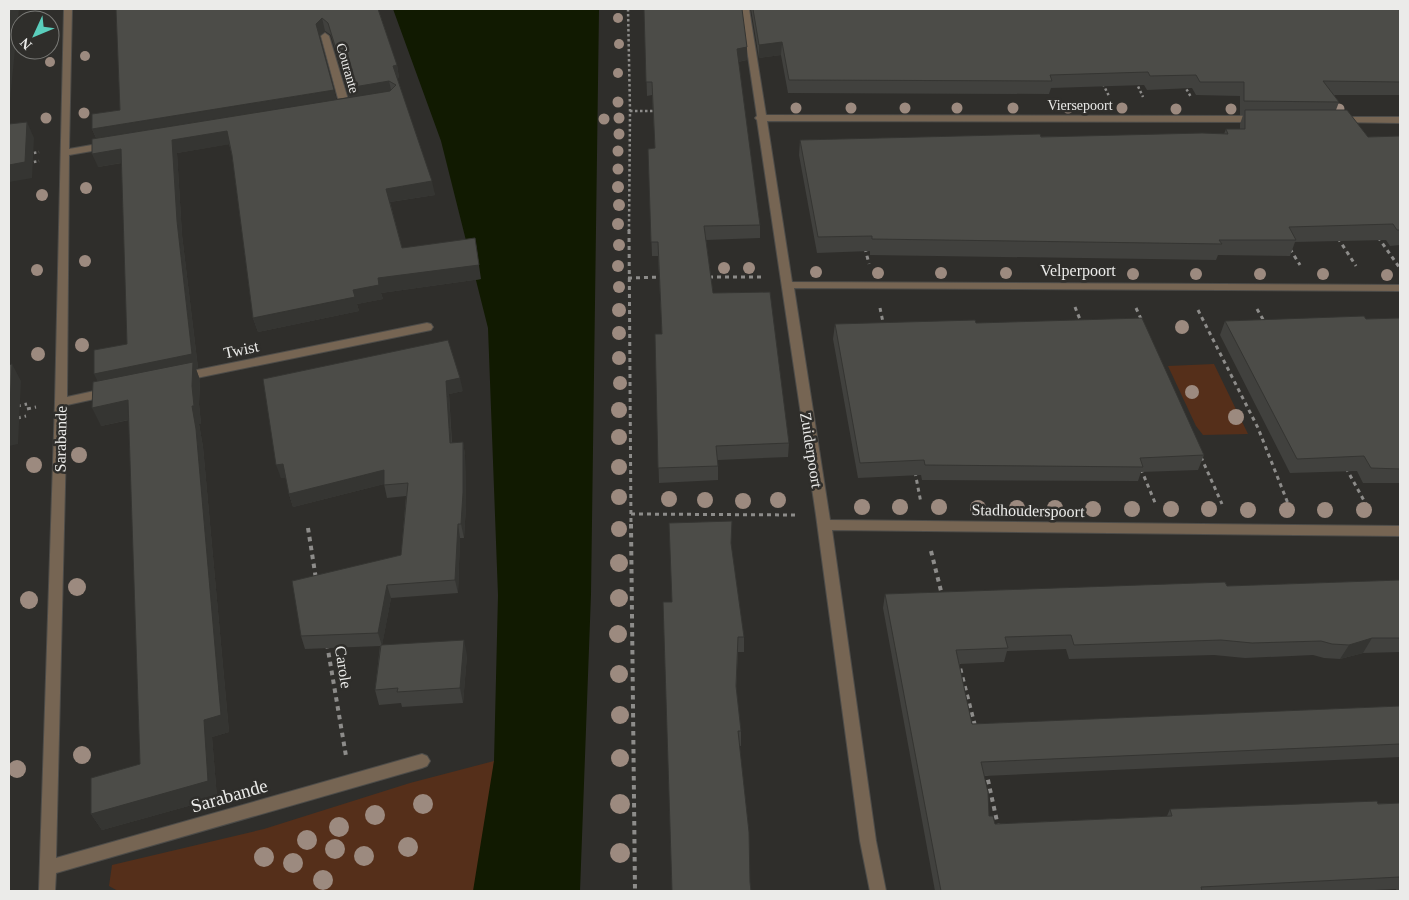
<svg xmlns="http://www.w3.org/2000/svg" width="1409" height="900" font-family="'Times New Roman',serif">
  <rect width="100%" height="100%" fill="#2f2e2b"/>
  <path fill="#552f1a" d="M1214,364L1248,434L1203,435L1196,426L1168,366Z
    M494,761L479,891H118L109,886L112,865L264,829L410,783Z"/>
  <path fill="#111a01" d="M393,9H599L591,594L580,891H473L494,761L498,595L488,328L441,141Z"/>
  <g fill="none" stroke-linecap="round" stroke-linejoin="round">
    <defs>
      <path id="service" d="M325,33L329,36L350,106L348,108H342L340,106L321,36Z"/>
      <path id="minor" d="M64,9H72L69,149L109,142L114,145L109,148L69,155L67,397L108,388L114,392L108,396L67,405L56,858L422,754L427,756L430,761L427,766L422,768L56,873L55,891H39L55,402Z
        M741,9H749L766,115L1258,116L1263,119L1258,122L767,121L792,282L1400,285V291L794,288L830,520L1400,526V536L832,530L876,841L886,891H870L860,841L816,515L757,120L755,118L757,116Z
        M1338,117H1400V123L1335,122L1333,120Z
        M427,323L431,324L433,327L431,330L182,381L176,377L182,373Z"/>
    </defs>
    <use href="#service" stroke="#4d4c49" stroke-width="2"/>
    <use href="#minor" stroke="#4d4c49" stroke-width="2"/>
    <path stroke="#8d8c8a" stroke-width="2.5" stroke-dasharray="2.5 2.5" stroke-linecap="butt" d="M628,9L630,111L629,231
      M1136,82L1143,97
      M1103,84L1109,96
      M1184,85L1191,97
      M630,111H657
      M29,154L39,152
      M29,163L39,161"/>
    <path stroke="#8d8c8a" stroke-width="3" stroke-dasharray="4 4" stroke-linecap="butt" d="M629,230L631,526
      M1378,237L1399,267
      M1338,238L1356,266
      M865,248L869,264
      M1290,249L1300,265
      M709,277H762
      M628,278L662,277
      M1075,307L1081,322
      M880,308L884,327
      M1136,308L1142,321
      M1257,309L1264,321
      M1198,310L1258,428L1289,506
      M9,408L27,404
      M27,409L36,407
      M9,420L26,416
      M1201,457L1222,504
      M1346,468L1367,506
      M1141,469L1156,505
      M915,472L921,503
      M631,514L796,515"/>
    <path stroke="#8d8c8a" stroke-width="4" stroke-dasharray="4.5 4.5" stroke-linecap="butt" d="M631,524L635,891
      M308,528L316,579
      M931,551L942,595
      M327,644L346,756
      M958,660L975,726
      M986,771L998,826"/>
    <use href="#service" fill="#766553" fill-rule="evenodd"/>
    <use href="#minor" fill="#766553" fill-rule="evenodd"/>
  </g>
  <g fill="#9c8a7f">
    <circle cx="618" cy="18" r="5"/>
    <circle cx="619" cy="44" r="5"/>
    <circle cx="85" cy="56" r="5"/>
    <circle cx="50" cy="62" r="5"/>
    <circle cx="618" cy="73" r="5"/>
    <circle cx="618" cy="102" r="5.5"/>
    <circle cx="796" cy="108" r="5.5"/>
    <circle cx="851" cy="108" r="5.5"/>
    <circle cx="905" cy="108" r="5.5"/>
    <circle cx="957" cy="108" r="5.5"/>
    <circle cx="1013" cy="108" r="5.5"/>
    <circle cx="1068" cy="108" r="5.5"/>
    <circle cx="1122" cy="108" r="5.5"/>
    <circle cx="1176" cy="109" r="5.5"/>
    <circle cx="1231" cy="109" r="5.5"/>
    <circle cx="1339" cy="109" r="5.5"/>
    <circle cx="84" cy="113" r="5.5"/>
    <circle cx="46" cy="118" r="5.5"/>
    <circle cx="619" cy="118" r="5.5"/>
    <circle cx="604" cy="119" r="5.5"/>
    <circle cx="619" cy="134" r="5.5"/>
    <circle cx="618" cy="151" r="5.5"/>
    <circle cx="618" cy="169" r="5.5"/>
    <circle cx="618" cy="187" r="6"/>
    <circle cx="86" cy="188" r="6"/>
    <circle cx="42" cy="195" r="6"/>
    <circle cx="619" cy="205" r="6"/>
    <circle cx="618" cy="224" r="6"/>
    <circle cx="619" cy="245" r="6"/>
    <circle cx="85" cy="261" r="6"/>
    <circle cx="618" cy="266" r="6"/>
    <circle cx="724" cy="268" r="6"/>
    <circle cx="749" cy="268" r="6"/>
    <circle cx="37" cy="270" r="6"/>
    <circle cx="816" cy="272" r="6"/>
    <circle cx="878" cy="273" r="6"/>
    <circle cx="941" cy="273" r="6"/>
    <circle cx="1006" cy="273" r="6"/>
    <circle cx="1133" cy="274" r="6"/>
    <circle cx="1196" cy="274" r="6"/>
    <circle cx="1260" cy="274" r="6"/>
    <circle cx="1323" cy="274" r="6"/>
    <circle cx="1387" cy="275" r="6"/>
    <circle cx="619" cy="287" r="6"/>
    <circle cx="619" cy="310" r="7"/>
    <circle cx="1182" cy="327" r="7"/>
    <circle cx="619" cy="333" r="7"/>
    <circle cx="82" cy="345" r="7"/>
    <circle cx="38" cy="354" r="7"/>
    <circle cx="619" cy="358" r="7"/>
    <circle cx="620" cy="383" r="7"/>
    <circle cx="1192" cy="392" r="7"/>
    <circle cx="619" cy="410" r="8"/>
    <circle cx="1236" cy="417" r="8"/>
    <circle cx="619" cy="437" r="8"/>
    <circle cx="79" cy="455" r="8"/>
    <circle cx="34" cy="465" r="8"/>
    <circle cx="619" cy="467" r="8"/>
    <circle cx="619" cy="497" r="8"/>
    <circle cx="669" cy="499" r="8"/>
    <circle cx="705" cy="500" r="8"/>
    <circle cx="778" cy="500" r="8"/>
    <circle cx="743" cy="501" r="8"/>
    <circle cx="862" cy="507" r="8"/>
    <circle cx="900" cy="507" r="8"/>
    <circle cx="939" cy="507" r="8"/>
    <circle cx="978" cy="508" r="8"/>
    <circle cx="1017" cy="508" r="8"/>
    <circle cx="1055" cy="508" r="8"/>
    <circle cx="1093" cy="509" r="8"/>
    <circle cx="1132" cy="509" r="8"/>
    <circle cx="1171" cy="509" r="8"/>
    <circle cx="1209" cy="509" r="8"/>
    <circle cx="1248" cy="510" r="8"/>
    <circle cx="1287" cy="510" r="8"/>
    <circle cx="1325" cy="510" r="8"/>
    <circle cx="1364" cy="510" r="8"/>
    <circle cx="619" cy="529" r="8"/>
    <circle cx="619" cy="563" r="9"/>
    <circle cx="77" cy="587" r="9"/>
    <circle cx="619" cy="598" r="9"/>
    <circle cx="29" cy="600" r="9"/>
    <circle cx="618" cy="634" r="9"/>
    <circle cx="619" cy="674" r="9"/>
    <circle cx="620" cy="715" r="9"/>
    <circle cx="82" cy="755" r="9"/>
    <circle cx="620" cy="758" r="9"/>
    <circle cx="17" cy="769" r="9"/>
    <circle cx="423" cy="804" r="10"/>
    <circle cx="620" cy="804" r="10"/>
    <circle cx="375" cy="815" r="10"/>
    <circle cx="339" cy="827" r="10"/>
    <circle cx="307" cy="840" r="10"/>
    <circle cx="408" cy="847" r="10"/>
    <circle cx="335" cy="849" r="10"/>
    <circle cx="620" cy="853" r="10"/>
    <circle cx="364" cy="856" r="10"/>
    <circle cx="264" cy="857" r="10"/>
    <circle cx="293" cy="863" r="10"/>
    <circle cx="323" cy="880" r="10"/>
  </g>
  <path fill="#41413e" fill-rule="evenodd" d="M116,9H378L397,65L399,78H397L435,195L390,202L402,248L481,279L381,293L383,299L357,304L359,311L258,332L253,318L232,155L229,144L177,153L182,235L198,368L196,369L200,380L199,404L201,424H199L203,447L229,732L212,737L217,798L102,830L91,814L140,764L129,420L101,426L97,381L127,344L122,163L98,167L96,138L92,129L120,110ZM325,31L331,35L349,97L336,99L320,36Z
    M644,9L747,60L738,62L760,225V238L706,240L713,293L789,443L788,457L718,460V480L659,483L655,334H662L658,256H652L648,149L655,148L652,95L647,96Z
    M751,9H1400V95H1334L1339,102L1336,110L1368,137L1400,136V245L1390,246L1386,240L1295,242L1290,256L1218,255L1216,260L870,255V251L817,253L799,155L800,140L1224,134L1226,129H1240V124L1243,115H1240V96L1196,95L1192,88L1147,90L1144,85L1051,88L1049,94L788,93L781,55L759,58Z
    M1400,318V483H1363L1357,471L1290,473L1220,335L1225,321L1366,319Z
    M976,323L1204,455L1198,470L1141,472L1138,481L922,480L921,475L858,478L833,339L835,324Z
    M263,379L463,391L449,394L452,443L463,442L465,455L466,506L464,538H460L458,593L391,598L382,645L467,655L463,703L402,707L401,703L379,705L375,690L380,646L305,649L301,636L401,555L406,496L387,498L384,484L293,507L289,494L286,477L281,478Z
    M731,546L744,637V652H738L736,688L741,731V746H739L672,602Z
    M1400,580V652L1363,653L1340,659L1324,658L1313,655L1245,658L1214,655L1069,659L1066,649L1007,651L1004,662L959,664L972,724L1400,706V757L984,776L989,816L995,824L1167,816L1170,809L1400,803V891H1397L1396,889L1354,891H935L883,608L885,594L1227,586Z"/>
  <path fill="#353532" d="M11,9H19L9,110V31Z
    M322,18L325,31L319,36L316,24Z
    M782,42L781,55L759,58V45Z
    M747,47V60L736,62L737,49Z
    M397,65L399,78L395,79L393,66Z
    M389,81L392,94L350,101L348,88Z
    M334,90L337,103L98,142L92,129Z
    M27,122L34,138L32,178L9,182V165Z
    M227,131L231,144L177,153L182,235L198,368L196,369L200,380L199,404L201,424H199L203,447L229,732L212,737L217,798L102,830L91,814L204,720L196,429L101,388L94,374L192,354L177,221L172,140Z
    M121,149L126,162L98,167L92,154Z
    M432,181L435,195L389,202L386,189Z
    M475,238L481,279L381,293L383,299L357,304L359,311L258,332L253,318L353,290L378,278Z
    M12,364L21,381L18,444L9,446V427Z
    M460,378L463,391L449,394L452,456L450,443L446,381Z
    M128,400L136,418L101,426L92,408Z
    M463,442L465,455L466,506L464,538L461,524Z
    M283,464L288,477L281,478L276,465Z
    M384,470L388,483L293,507L289,494Z
    M458,524L460,538L458,593L455,580Z
    M387,585L391,598L382,646L378,633Z
    M1372,638L1363,653L1340,659L1349,645Z
    M464,640L467,655L463,703L460,688Z"/>
  <path fill="#4c4c48" stroke="#353532" d="M9,9H11L9,31Z
    M116,9H378L397,65L393,66L432,181L386,189L402,248L475,238L479,265L378,278L379,285L353,290L355,297L253,318L232,155L227,131L172,140L177,221L192,354L94,374V350L127,344L121,149L92,154V139L390,91L396,85L389,81L348,88L328,23L322,18L316,24L334,90L92,129V114L120,110Z
    M644,9H742L747,47L737,49L760,225L704,226L713,293L770,292L789,443L716,446L718,466L658,468L655,334H662L658,242H651L648,149L655,148L652,82H646Z
    M753,9H1400V82L1323,81L1339,102L1244,101V82H1200L1196,75L1150,76L1148,72L1050,75L1052,81L789,80L782,42L759,45Z
    M1245,110H1347L1368,137L1400,136V230H1397L1393,224L1289,227L1296,240H1219L1222,244L872,239V236L818,237L800,140L1040,134L1041,137L1202,133L1228,134L1226,129H1245Z
    M27,122L25,162L9,165V124Z
    M1364,316L1366,319L1400,318V469L1371,468L1364,456L1297,459L1225,321Z
    M1142,318L1204,455L1140,458L1143,467L925,465L924,460L860,463L835,324L975,320L976,323Z
    M448,340L460,378L446,381L450,443L463,442V493L461,524H458L455,580L387,585L378,633L301,636L292,581L401,555L408,483L384,485V470L289,494L283,464L276,465L263,379Z
    M193,362L192,386L194,406H192L196,429L221,715L204,720L208,781L91,814V778L140,764L128,400L92,408L93,382Z
    M12,364L9,427V365Z
    M732,521L731,543L744,637H738L736,686L741,731H738L749,832L750,882L751,891H672L663,602H672L669,523Z
    M1400,580V638H1372L1349,645L1332,644L1321,641L1252,643L1221,640L1074,645L1071,635L1005,637L1008,648L956,650L972,724L1400,706V744L981,762L988,792L989,816H993L995,824L1172,816L1170,809L1377,801L1378,804L1400,803V877L1201,887L1202,891H941L885,594L1225,582L1227,586Z
    M464,640L460,688L397,692L398,688L375,690L381,645Z"/>
  <g text-anchor="middle" stroke-width="5" stroke-linejoin="round" paint-order="stroke">
    <g font-size="14" fill="#ebebe9" stroke="#2f2e2b">
      <text transform="translate(348 68) rotate(74)" y="5">Courante</text>
      <text x="1080" y="110">Viersepoort</text>
    </g>
    <g font-size="16" fill="#ebebe9" stroke="#2f2e2b">
      <text x="1078" y="276">Velperpoort</text>
      <text transform="translate(241 349) rotate(-12)" y="6">Twist</text>
      <text transform="translate(60 439) rotate(-89)" y="6">Sarabande</text>
      <text transform="translate(812 450) rotate(81)" y="6">Zuiderpoort</text>
      <text transform="translate(1028 510) rotate(1)" y="6">Stadhouderspoort</text>
      <text transform="translate(344 667) rotate(81)" y="6">Carole</text>
    </g>
    <g font-size="19" fill="#ebebe9" stroke="#2f2e2b">
      <text transform="translate(229 795) rotate(-16)" y="7">Sarabande</text>
    </g>
  </g>
  <rect width="1409" height="900" fill="none" stroke="#ebebe9" stroke-width="20"/>
  <g transform="translate(35 35) rotate(226)"><circle r="24" fill="#2f2e2b" stroke="#7a7a77"/>
  <path d="M0-4L9 19L0 12L-9 19Z" fill="#5acebc"/>
  <text y="-8" font-size="14" font-weight="bold" text-anchor="middle" fill="#ebebe9">N</text>
  </g>
</svg>
